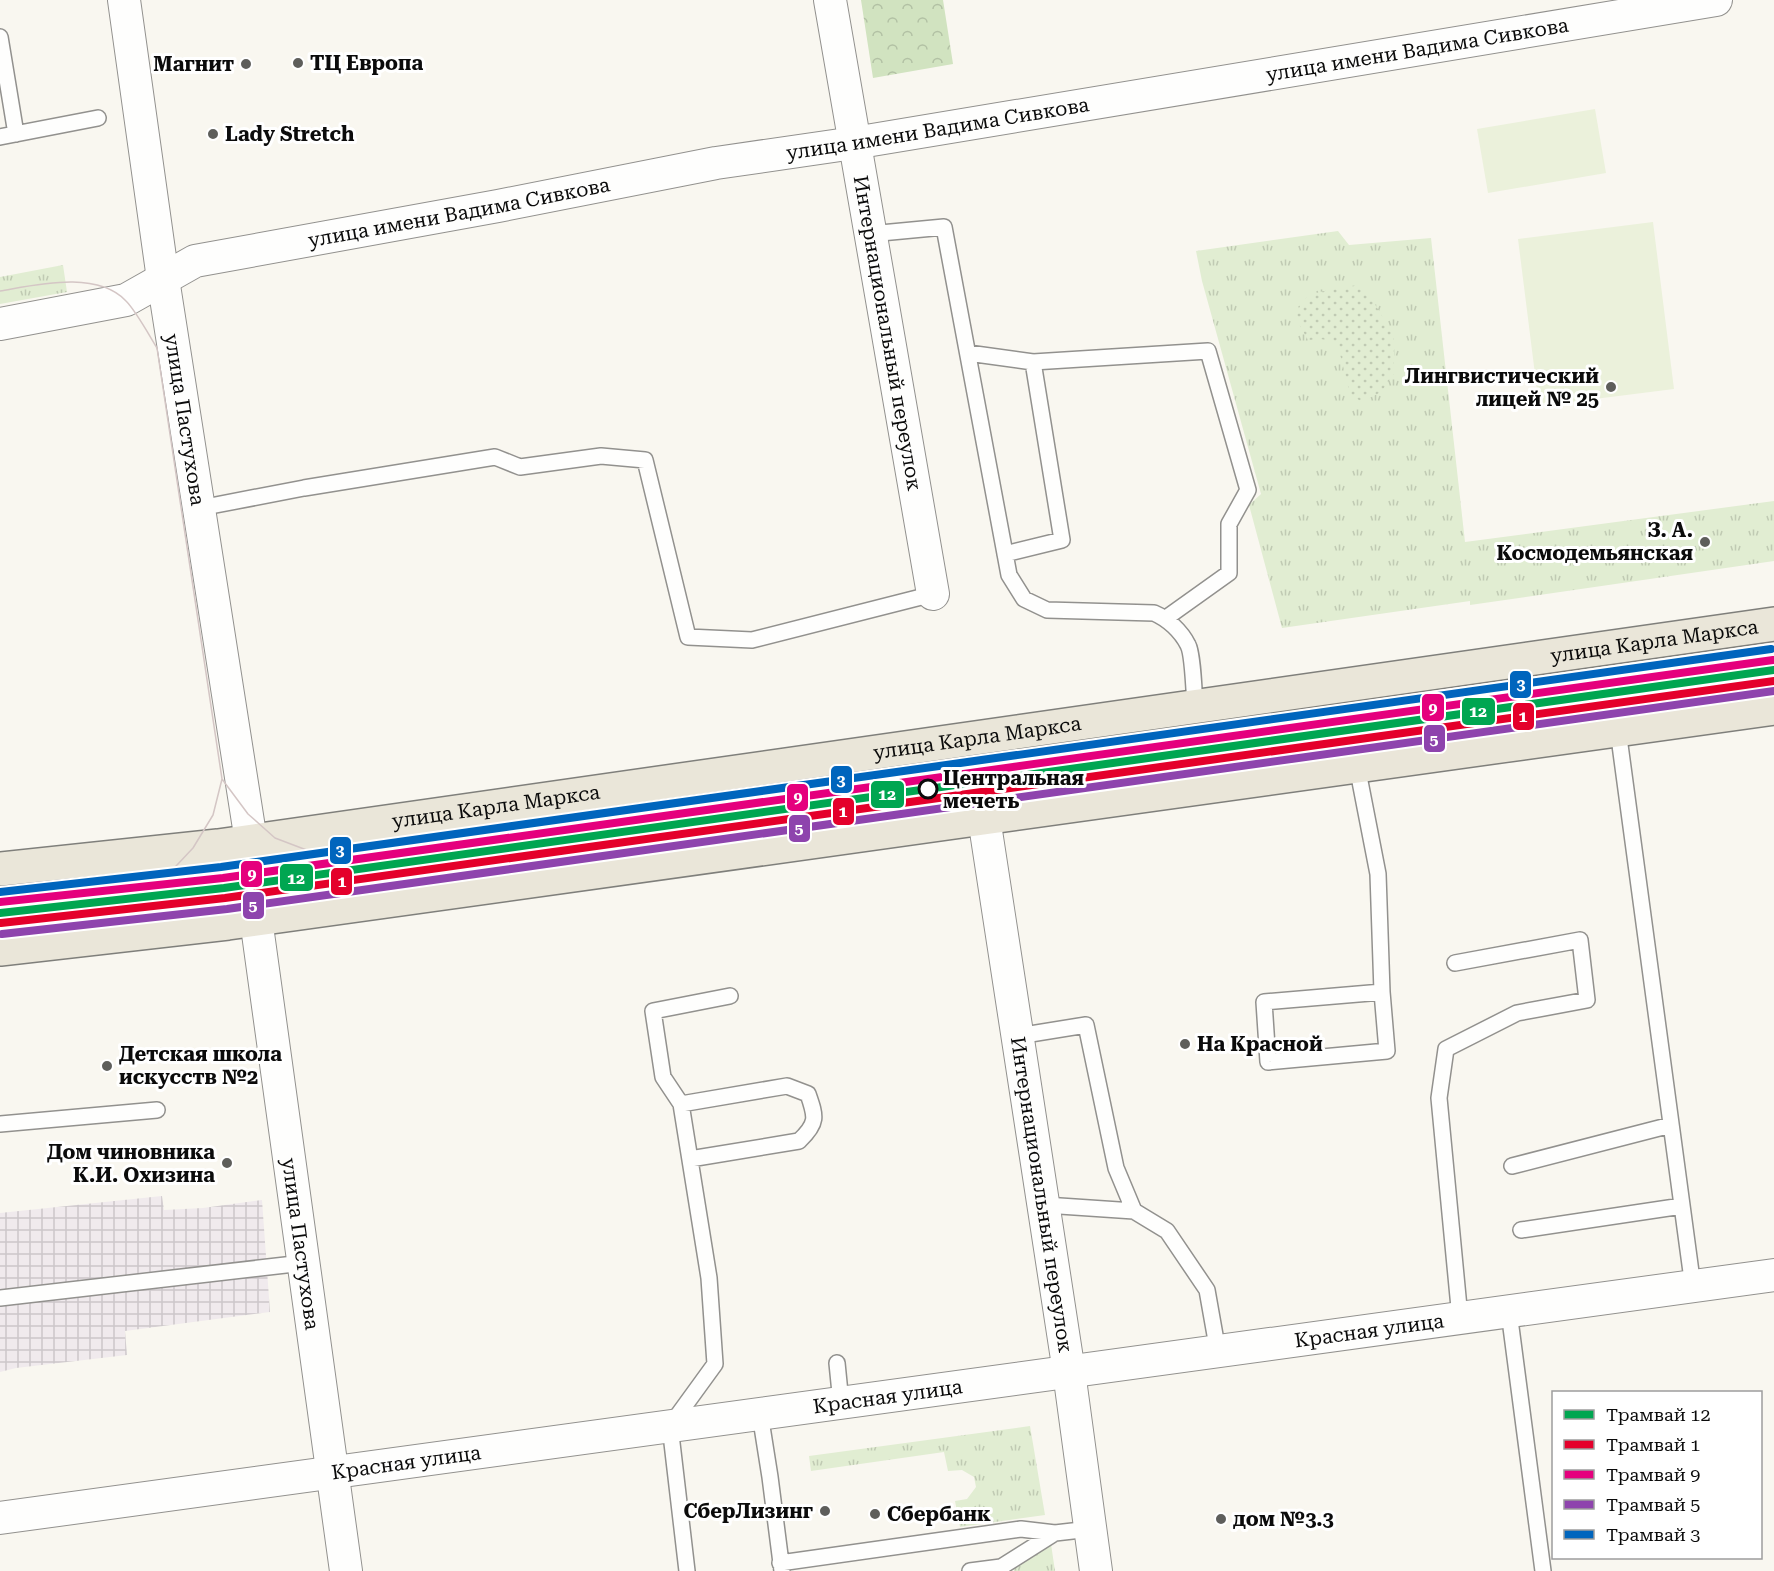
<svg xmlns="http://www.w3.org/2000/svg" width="1774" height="1571" font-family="'Roboto Serif',serif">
  <defs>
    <pattern id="industrial-grid" width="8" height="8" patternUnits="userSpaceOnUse" patternTransform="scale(1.5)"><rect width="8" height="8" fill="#f0eaed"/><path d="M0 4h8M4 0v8" fill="none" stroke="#ccc7ca"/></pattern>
    <pattern id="grass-tufts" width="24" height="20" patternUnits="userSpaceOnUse" patternTransform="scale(1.5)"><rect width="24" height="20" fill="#e1edd2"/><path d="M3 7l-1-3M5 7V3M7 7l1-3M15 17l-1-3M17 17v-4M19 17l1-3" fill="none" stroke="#c0cab3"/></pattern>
    <pattern id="forest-crowns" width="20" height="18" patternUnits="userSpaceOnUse" patternTransform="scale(1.5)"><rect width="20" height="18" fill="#d1e3c0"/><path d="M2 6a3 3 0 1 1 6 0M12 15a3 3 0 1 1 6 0" fill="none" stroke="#b2c1a4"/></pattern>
    <pattern id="park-dots" width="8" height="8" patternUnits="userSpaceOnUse" patternTransform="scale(1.5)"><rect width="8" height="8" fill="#e1edd2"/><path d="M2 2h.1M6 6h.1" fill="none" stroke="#c0cab3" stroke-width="1.8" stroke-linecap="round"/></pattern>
  </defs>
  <rect width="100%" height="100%" fill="#f9f7f0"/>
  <path fill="url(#industrial-grid)" d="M162,1196L164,1210L203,1208L262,1200L270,1312L125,1331L127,1355L16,1368L0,1372V1213Z"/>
  <path fill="url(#grass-tufts)" d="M1338,231L1349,245L1431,238L1465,542L1774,501V561L1470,605V601L1282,628L1249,505L1261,494L1202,281L1196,251Z
    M63,265L67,292L0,304V277Z
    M1030,1426L1045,1515L960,1527L955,1501L967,1499L976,1487L974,1477L962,1470L948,1471L944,1452L811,1471L809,1456Z
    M1051,1544L1055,1571H1014V1568Z"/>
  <path fill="url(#forest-crowns)" d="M861,0H943L953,64L873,78Z"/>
  <path fill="url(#park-dots)" d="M1357,285L1367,291L1394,336V374L1381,392L1362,402L1350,394L1337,342L1321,339L1308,340L1294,315L1306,298L1319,292Z"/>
  <path fill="#ebf1db" d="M1595,109L1606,173L1488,193L1477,129Z
    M1653,222L1674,389L1539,406L1518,239Z"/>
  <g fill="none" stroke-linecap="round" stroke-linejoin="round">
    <defs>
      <path id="lane" d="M0,37L16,134
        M0,137L98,118
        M870,234L944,227L1009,575L1024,599L1047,610L1154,613C1168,619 1181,631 1188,645C1193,654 1194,693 1195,706
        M968,353L1033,362L1062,540L1005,554
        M1033,362L1208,351L1248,490L1229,524V573L1166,618
        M200,508L304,488L495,457L520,467L601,456L645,460L688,637L752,640L933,594
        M1618,730L1693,1287
        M1357,766L1378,874L1382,992L1264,1002L1268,1062L1387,1051L1382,992
        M1455,963L1580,940L1587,1000L1517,1013L1446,1049L1439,1098L1460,1318
        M1018,1036L1086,1025L1116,1168L1134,1211L1167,1231L1207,1290L1218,1352
        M681,1104L787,1086L808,1094C816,1117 818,1123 799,1141L690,1159
        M0,1124L157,1110
        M1512,1166L1671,1125
        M1045,1205L1134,1211
        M1521,1230L1682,1206
        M0,1298L303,1263
        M1509,1312L1543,1571
        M837,1363L841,1403
        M760,1414L770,1477L782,1571
        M780,1563L1021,1529L1055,1533L1090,1529
        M687,1571L670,1426L715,1364L709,1278L681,1104L663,1077L653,1011L730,996
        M970,1571L1001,1567L1055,1533"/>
      <g id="street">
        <path id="s1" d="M124,0L163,279L251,841"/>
        <path id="s2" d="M830,0L933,594"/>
        <path id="s3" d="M0,324L126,300L195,261L498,206L716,163L854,143L1716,0"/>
        <path id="s4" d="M984,818L1069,1372L1096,1571"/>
        <path id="s5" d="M256,919L346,1571"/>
        <path id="s6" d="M0,1518L1774,1275"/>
      </g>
      <g id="primary">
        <path id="s7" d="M0,869L218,846L1774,624"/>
        <path d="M0,949L228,923L1774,708"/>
      </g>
    </defs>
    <use href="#lane" stroke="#92918e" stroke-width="18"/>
    <use href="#street" stroke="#92918e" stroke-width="34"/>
    <use href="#primary" stroke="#7f7f7b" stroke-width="36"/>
    <use href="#lane" stroke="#fefefd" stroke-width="15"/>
    <use href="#street" stroke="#fefefd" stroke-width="32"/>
    <use href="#primary" stroke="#eae6d9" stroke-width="33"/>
    <path stroke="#d4c6c5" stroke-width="1.5" d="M0,291C36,285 97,270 126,301C136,311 149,335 157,348L222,779L213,815L193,848L161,882L137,898
      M222,779L248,814L275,838L325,857L364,859"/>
    <defs>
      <path id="tram-1" d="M0,913L224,888L1774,670"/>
      <path id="tram-2" d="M1,923L225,898L1774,681"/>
      <path id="tram-3" d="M0,902L223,878L1773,660"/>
      <path id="tram-4" d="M2,934L227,909L1774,691"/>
      <path id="tram-5" d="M0,892L221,867L1771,649"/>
    </defs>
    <use href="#tram-1" stroke="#fff" stroke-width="12"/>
    <use href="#tram-2" stroke="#fff" stroke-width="12"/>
    <use href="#tram-3" stroke="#fff" stroke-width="12"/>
    <use href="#tram-4" stroke="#fff" stroke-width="12"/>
    <use href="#tram-5" stroke="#fff" stroke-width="12"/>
    <use href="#tram-1" stroke="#00a651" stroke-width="8"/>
    <use href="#tram-2" stroke="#e4002b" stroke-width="8"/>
    <use href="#tram-3" stroke="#e5007d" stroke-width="8"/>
    <use href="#tram-4" stroke="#8e44ad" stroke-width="8"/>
    <use href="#tram-5" stroke="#0065bd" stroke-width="8"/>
  </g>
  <g fill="#5e5e5b" stroke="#fff" stroke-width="2">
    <circle cx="298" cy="63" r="6"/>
    <circle cx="246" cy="64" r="6"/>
    <circle cx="213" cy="134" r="6"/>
    <circle cx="1611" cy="387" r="6"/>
    <circle cx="1705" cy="542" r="6"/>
    <circle cx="1185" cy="1044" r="6"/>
    <circle cx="107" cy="1066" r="6"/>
    <circle cx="227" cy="1163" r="6"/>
    <circle cx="825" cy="1511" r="6"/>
    <circle cx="875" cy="1514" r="6"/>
    <circle cx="1221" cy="1519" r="6"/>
  </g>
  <circle fill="#fff" stroke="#0b0b0b" stroke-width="3" cx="928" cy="789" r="9"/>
  <g text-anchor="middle" stroke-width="6" stroke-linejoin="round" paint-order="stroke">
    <g font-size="20" fill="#0b0b0b" stroke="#fff">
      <text dy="7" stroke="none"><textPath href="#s3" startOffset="1448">улица имени Вадима Сивкова</textPath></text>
      <text dy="7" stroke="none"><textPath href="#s3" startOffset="962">улица имени Вадима Сивкова</textPath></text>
      <text dy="7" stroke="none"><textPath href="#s3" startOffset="476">улица имени Вадима Сивкова</textPath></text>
      <text dy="7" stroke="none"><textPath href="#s2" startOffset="338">Интернациональный переулок</textPath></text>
      <text dy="7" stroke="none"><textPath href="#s1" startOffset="424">улица Пастухова</textPath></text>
      <text dy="7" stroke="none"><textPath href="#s7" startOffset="1670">улица Карла Маркса</textPath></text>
      <text dy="7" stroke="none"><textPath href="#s7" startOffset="986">улица Карла Маркса</textPath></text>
      <text dy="7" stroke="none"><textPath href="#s7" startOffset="500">улица Карла Маркса</textPath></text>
      <text dy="7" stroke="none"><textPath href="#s4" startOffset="381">Интернациональный переулок</textPath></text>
      <text dy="7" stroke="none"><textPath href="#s5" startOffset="328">улица Пастухова</textPath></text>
      <text dy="7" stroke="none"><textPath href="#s6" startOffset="1382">Красная улица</textPath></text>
      <text dy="7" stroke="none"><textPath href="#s6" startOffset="896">Красная улица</textPath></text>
      <text dy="7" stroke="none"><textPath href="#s6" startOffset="410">Красная улица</textPath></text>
    </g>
    <g font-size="20" font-weight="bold" fill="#0b0b0b" stroke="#fff" text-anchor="start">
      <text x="310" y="70">ТЦ Европа</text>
      <text x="234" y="71" text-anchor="end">Магнит</text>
      <text x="225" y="141">Lady Stretch</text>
      <text x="1599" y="383" text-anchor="end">Лингвистический<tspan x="1599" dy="23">лицей № 25</tspan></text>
      <text x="1693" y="537" text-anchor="end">З. А.<tspan x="1693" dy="23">Космодемьянская</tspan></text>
      <text x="1197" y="1051">На Красной</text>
      <text x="119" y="1061">Детская школа<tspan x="119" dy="23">искусств №2</tspan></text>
      <text x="215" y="1159" text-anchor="end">Дом чиновника<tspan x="215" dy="23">К.И. Охизина</tspan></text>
      <text x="813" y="1518" text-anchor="end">СберЛизинг</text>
      <text x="887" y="1521">Сбербанк</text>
      <text x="1233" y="1526">дом №3.3</text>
    </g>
    <g font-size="20" font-weight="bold" fill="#0b0b0b" stroke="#fff" text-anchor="start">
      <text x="943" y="785">Центральная<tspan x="943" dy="23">мечеть</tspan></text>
    </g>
  </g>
  <g stroke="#fff" stroke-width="2">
    <rect x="1509" y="670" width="23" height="29" rx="6" fill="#0065bd"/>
    <rect x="1421" y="693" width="24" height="29" rx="6" fill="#e5007d"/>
    <rect x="1461" y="697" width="35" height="29" rx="6" fill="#00a651"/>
    <rect x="1512" y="702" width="23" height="29" rx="6" fill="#e4002b"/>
    <rect x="1423" y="724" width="23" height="29" rx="6" fill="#8e44ad"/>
    <rect x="830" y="765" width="23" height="29" rx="6" fill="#0065bd"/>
    <rect x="870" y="780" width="35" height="29" rx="6" fill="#00a651"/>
    <rect x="786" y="783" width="23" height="29" rx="6" fill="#e5007d"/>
    <rect x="832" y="797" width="23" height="29" rx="6" fill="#e4002b"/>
    <rect x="788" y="814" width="23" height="29" rx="6" fill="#8e44ad"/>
    <rect x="329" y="836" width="23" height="29" rx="6" fill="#0065bd"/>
    <rect x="240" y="860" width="23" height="28" rx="6" fill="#e5007d"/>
    <rect x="279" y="863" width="35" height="29" rx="6" fill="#00a651"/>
    <rect x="330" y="867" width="23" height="29" rx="6" fill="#e4002b"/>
    <rect x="242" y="891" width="23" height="29" rx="6" fill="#8e44ad"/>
  </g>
  <g font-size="16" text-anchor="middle" font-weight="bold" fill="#fff">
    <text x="1521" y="690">3</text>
    <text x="1433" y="714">9</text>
    <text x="1478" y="717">12</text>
    <text x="1523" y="722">1</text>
    <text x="1434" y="745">5</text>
    <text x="841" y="786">3</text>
    <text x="887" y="800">12</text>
    <text x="798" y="803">9</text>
    <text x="843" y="817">1</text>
    <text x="799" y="834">5</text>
    <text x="340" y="856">3</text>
    <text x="252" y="880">9</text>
    <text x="296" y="884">12</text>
    <text x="342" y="887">1</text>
    <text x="253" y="911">5</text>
  </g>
  <rect x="1552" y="1391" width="210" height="168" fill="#ffffff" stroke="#9d9d9d" stroke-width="1.5"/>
  <rect x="1564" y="1410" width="30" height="9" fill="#00a651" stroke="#9d9d9d" stroke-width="1.5"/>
  <text x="1606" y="1421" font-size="18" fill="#0b0b0b">Трамвай 12</text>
  <rect x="1564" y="1440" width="30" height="9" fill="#e4002b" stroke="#9d9d9d" stroke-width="1.5"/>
  <text x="1606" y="1451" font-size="18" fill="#0b0b0b">Трамвай 1</text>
  <rect x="1564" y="1470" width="30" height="9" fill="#e5007d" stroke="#9d9d9d" stroke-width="1.5"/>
  <text x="1606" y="1481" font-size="18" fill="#0b0b0b">Трамвай 9</text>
  <rect x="1564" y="1500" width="30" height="9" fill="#8e44ad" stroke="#9d9d9d" stroke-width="1.5"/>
  <text x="1606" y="1511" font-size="18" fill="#0b0b0b">Трамвай 5</text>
  <rect x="1564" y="1530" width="30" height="9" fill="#0065bd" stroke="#9d9d9d" stroke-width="1.5"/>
  <text x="1606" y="1541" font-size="18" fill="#0b0b0b">Трамвай 3</text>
</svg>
